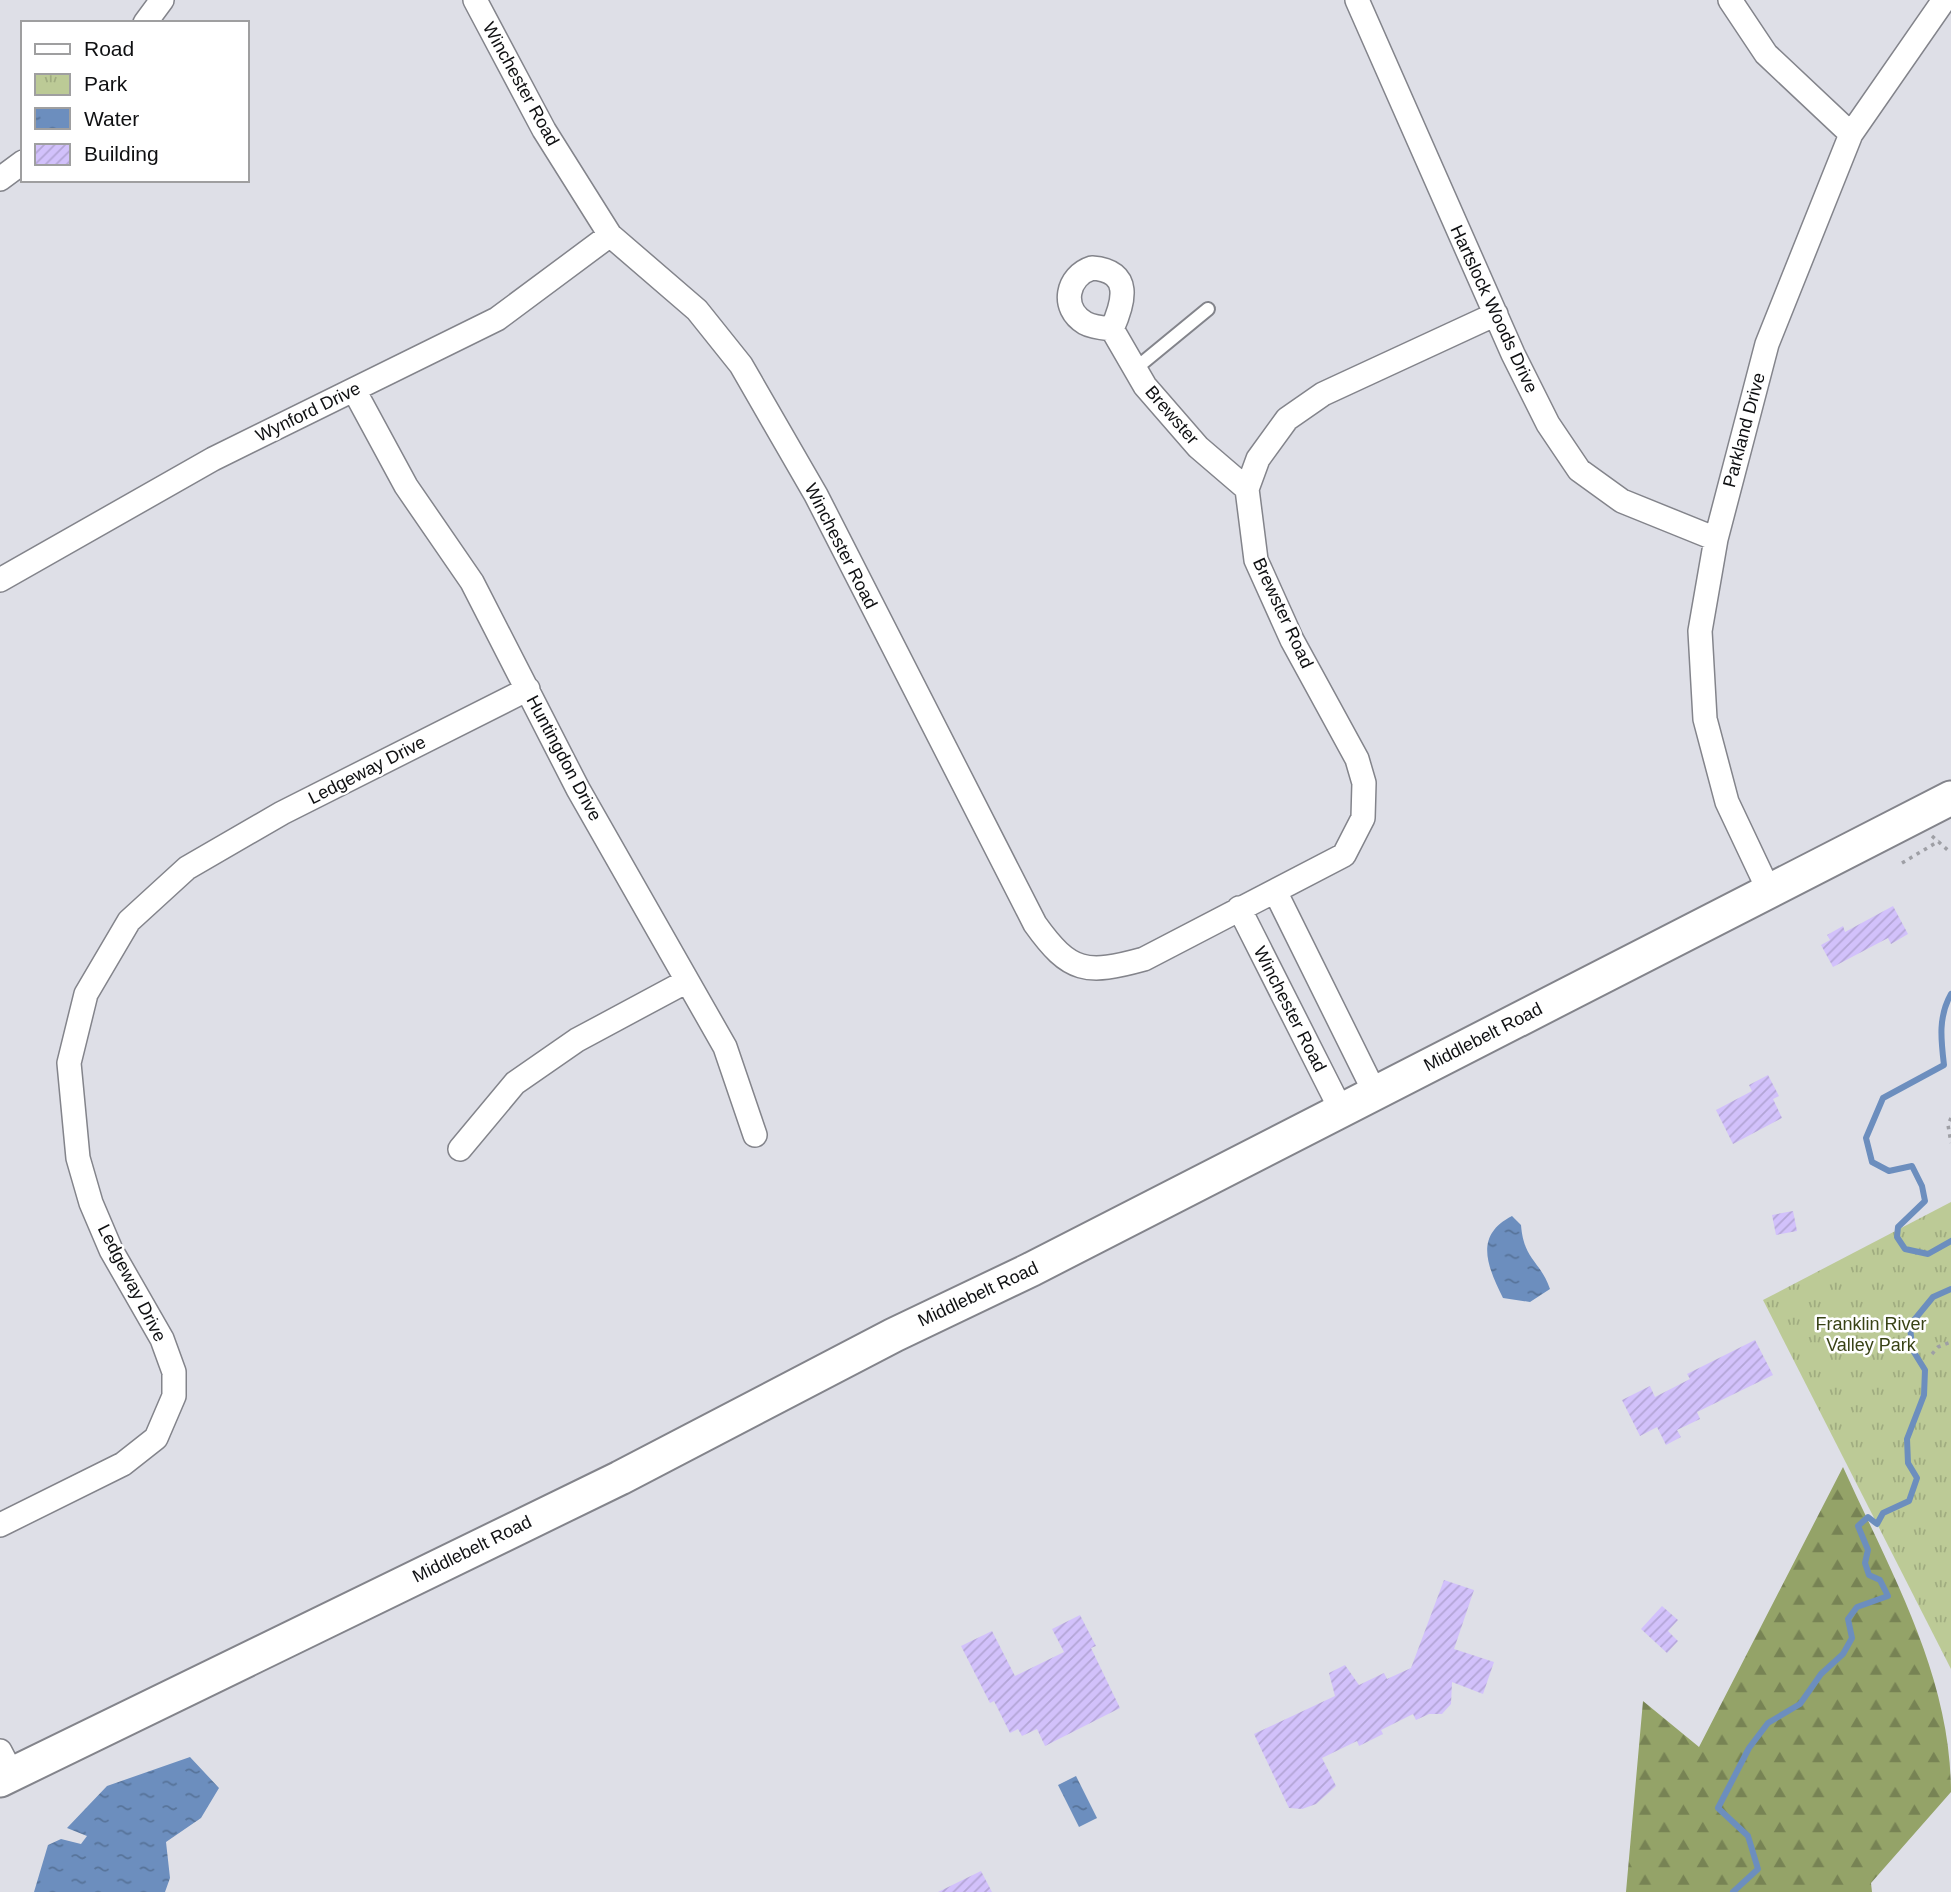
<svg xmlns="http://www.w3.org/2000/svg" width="1951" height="1892" font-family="Helvetica,sans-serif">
  <defs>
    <pattern id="forest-firs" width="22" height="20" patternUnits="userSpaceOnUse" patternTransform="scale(1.75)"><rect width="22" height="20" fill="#94a368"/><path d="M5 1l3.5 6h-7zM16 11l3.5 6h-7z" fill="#778354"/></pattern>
    <pattern id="park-tufts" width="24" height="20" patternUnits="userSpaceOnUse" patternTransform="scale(1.75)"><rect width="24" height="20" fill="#bcca96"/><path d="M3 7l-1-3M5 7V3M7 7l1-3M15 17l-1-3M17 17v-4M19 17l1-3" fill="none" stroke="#a0ac80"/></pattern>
    <pattern id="water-ripples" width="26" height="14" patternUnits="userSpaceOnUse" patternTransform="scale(1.75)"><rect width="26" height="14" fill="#6c8ebe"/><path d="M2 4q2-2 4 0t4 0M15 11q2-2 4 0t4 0" fill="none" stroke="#577399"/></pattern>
    <pattern id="building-hatch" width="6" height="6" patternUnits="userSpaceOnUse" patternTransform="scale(1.75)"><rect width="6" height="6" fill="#d2c1fb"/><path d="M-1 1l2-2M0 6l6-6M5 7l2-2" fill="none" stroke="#b3a5d6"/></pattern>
  </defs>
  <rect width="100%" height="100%" fill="#dedfe7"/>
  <path fill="url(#forest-firs)" d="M1843,1467C1890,1571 1951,1675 1951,1792L1871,1883L1872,1892H1626L1643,1701L1699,1747Z"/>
  <path fill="url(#park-tufts)" d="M1951,1202V1669L1763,1300Z"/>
  <path fill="url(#water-ripples)" d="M1512,1216L1521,1225C1524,1261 1540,1260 1550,1289L1530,1302L1503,1298C1488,1267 1473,1236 1512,1216Z
    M190,1757L219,1788L201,1818L166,1842L170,1878L165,1892H34L48,1845L61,1839L81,1844L87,1836L67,1828L107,1786Z
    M1076,1776L1097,1818L1079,1827L1058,1785Z"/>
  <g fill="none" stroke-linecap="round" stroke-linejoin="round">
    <path stroke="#6c8ebe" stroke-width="6" d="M1951,994C1938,1017 1941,1040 1944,1065L1883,1098L1866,1138L1872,1162L1889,1171L1912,1166L1922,1186L1925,1201L1898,1227L1897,1237L1905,1249L1928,1254L1951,1241
      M1733,1892L1758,1869L1748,1836L1718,1808L1749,1748L1768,1723L1800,1704L1821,1674L1843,1654L1852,1638L1848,1619L1857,1607L1888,1596L1880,1580L1869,1575L1865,1563L1868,1550L1858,1526L1868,1517L1877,1524L1883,1513L1909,1501L1917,1478L1908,1463L1907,1439L1924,1395L1925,1370L1912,1349L1910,1325L1933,1297L1951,1289"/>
  </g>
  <path fill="url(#building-hatch)" d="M1893,906L1908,934L1891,944L1888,938L1833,967L1821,945L1830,940L1827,935L1843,926L1845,932Z
    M1768,1075L1779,1096L1773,1099L1782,1118L1733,1144L1716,1110L1752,1091L1749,1085Z
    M1793,1211L1797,1231L1776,1235L1772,1215Z
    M1755,1340L1773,1375L1697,1412L1700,1419L1677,1430L1681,1437L1666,1445L1657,1427L1640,1436L1622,1400L1650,1386L1655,1397L1690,1379L1687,1374Z
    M1444,1580L1474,1590L1454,1649L1494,1662L1483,1694L1452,1682L1451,1704L1442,1714H1429L1416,1720L1413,1714L1381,1730L1383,1734L1359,1746L1357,1741L1322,1758L1336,1786L1316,1804L1302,1809L1289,1808L1254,1734L1335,1696L1329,1673L1345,1665L1359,1685L1384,1673L1387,1679L1411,1668Z
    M1662,1606L1678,1620L1668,1631L1678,1641L1667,1653L1641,1629Z
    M1080,1615L1096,1646L1091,1648L1120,1708L1045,1746L1037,1729L1022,1736L1018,1729L1010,1733L994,1701L990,1703L961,1646L992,1631L1015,1676L1064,1652L1052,1629Z
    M981,1871L992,1892H938Z"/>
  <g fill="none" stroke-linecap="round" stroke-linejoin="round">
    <defs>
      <path id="lane" d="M1135,369L1208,309"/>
      <path id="street" d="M475,0L544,130L610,235L697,310L741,365L816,495L1035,924C1070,973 1086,975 1144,959L1344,855L1363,818L1364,783L1357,759L1292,640L1256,560L1247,489L1258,459L1287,419L1323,394L1496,314
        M1357,0L1513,354L1548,424L1579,470L1622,501L1716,539
        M1730,0L1766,54L1851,134
        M145,23L162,0
        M0,179L23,162
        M1092,268C1133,271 1124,302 1112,329C1103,328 1092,327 1085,323C1060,308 1067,276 1092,268Z
        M1112,329L1145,386L1198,447L1247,489
        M354,390L406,486L472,582L578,789L725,1047L755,1135
        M0,580L213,459L497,319L610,235
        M1275,891L1375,1093
        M1769,891L1727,802L1705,719L1700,631L1716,539L1767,344L1851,134L1944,0
        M1239,908L1341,1110
        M460,1149L515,1083L577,1040L687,981
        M0,1525L123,1464L156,1438L174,1396V1372L162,1339L111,1250L91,1203L78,1158L69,1063L86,994L129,921L187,868L282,813L528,689
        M0,1751L12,1774"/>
      <path id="secondary" d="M0,1780L620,1478L894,1335L1032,1269L1951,798"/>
    </defs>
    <use href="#lane" stroke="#83848b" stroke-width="16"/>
    <use href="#street" stroke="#83848b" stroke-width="26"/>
    <use href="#secondary" stroke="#83848b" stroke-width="37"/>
    <path stroke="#9e9fa5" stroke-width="3.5" stroke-dasharray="3.5 5" stroke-linecap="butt" d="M1932,836L1951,853
      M1902,863L1939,841
      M1951,1118L1948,1125L1951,1143
      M1932,1354L1938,1347L1951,1342"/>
    <use href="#lane" stroke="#fff" stroke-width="12"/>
    <use href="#street" stroke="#fff" stroke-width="23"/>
    <use href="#secondary" stroke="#fff" stroke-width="33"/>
  </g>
  <g text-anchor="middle" stroke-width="5" stroke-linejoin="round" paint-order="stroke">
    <g font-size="18" fill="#0f1012" stroke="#fff">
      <text transform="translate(521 84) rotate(61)" y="6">Winchester Road</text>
      <text transform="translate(1494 309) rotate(65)" y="6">Hartslock Woods Drive</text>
      <text transform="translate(308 412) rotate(-26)" y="6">Wynford Drive</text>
      <text transform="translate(1172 415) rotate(49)" y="6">Brewster</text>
      <text transform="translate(1744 430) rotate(-75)" y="6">Parkland Drive</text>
      <text transform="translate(841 546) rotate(63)" y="6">Winchester Road</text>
      <text transform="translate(1283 613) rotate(65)" y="6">Brewster Road</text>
      <text transform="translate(564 758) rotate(62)" y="6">Huntingdon Drive</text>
      <text transform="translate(367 770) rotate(-27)" y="6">Ledgeway Drive</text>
      <text transform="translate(1290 1009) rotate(63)" y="6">Winchester Road</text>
      <text transform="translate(1483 1037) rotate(-27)" y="6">Middlebelt Road</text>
      <text transform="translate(132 1283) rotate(63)" y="6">Ledgeway Drive</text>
      <text transform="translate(978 1294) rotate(-25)" y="6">Middlebelt Road</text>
      <text transform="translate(472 1549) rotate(-26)" y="6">Middlebelt Road</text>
    </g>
    <g font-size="18" fill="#394316" stroke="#fff">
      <text x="1871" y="1330">Franklin River<tspan x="1871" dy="21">Valley Park</tspan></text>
    </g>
  </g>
  <rect x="21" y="21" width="228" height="161" fill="#ffffff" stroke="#9f9fa0" stroke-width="2"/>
  <rect x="35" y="44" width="35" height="10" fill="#ffffff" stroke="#9f9fa0" stroke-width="2"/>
  <text x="84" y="56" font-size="21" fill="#0f1012">Road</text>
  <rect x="35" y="74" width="35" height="21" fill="url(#park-tufts)" stroke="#9f9fa0" stroke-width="2"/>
  <text x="84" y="91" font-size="21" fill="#0f1012">Park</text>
  <rect x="35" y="108" width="35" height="21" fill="url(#water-ripples)" stroke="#9f9fa0" stroke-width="2"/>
  <text x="84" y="126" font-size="21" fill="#0f1012">Water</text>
  <rect x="35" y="144" width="35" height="21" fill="url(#building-hatch)" stroke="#9f9fa0" stroke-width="2"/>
  <text x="84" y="161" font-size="21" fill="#0f1012">Building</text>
</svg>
